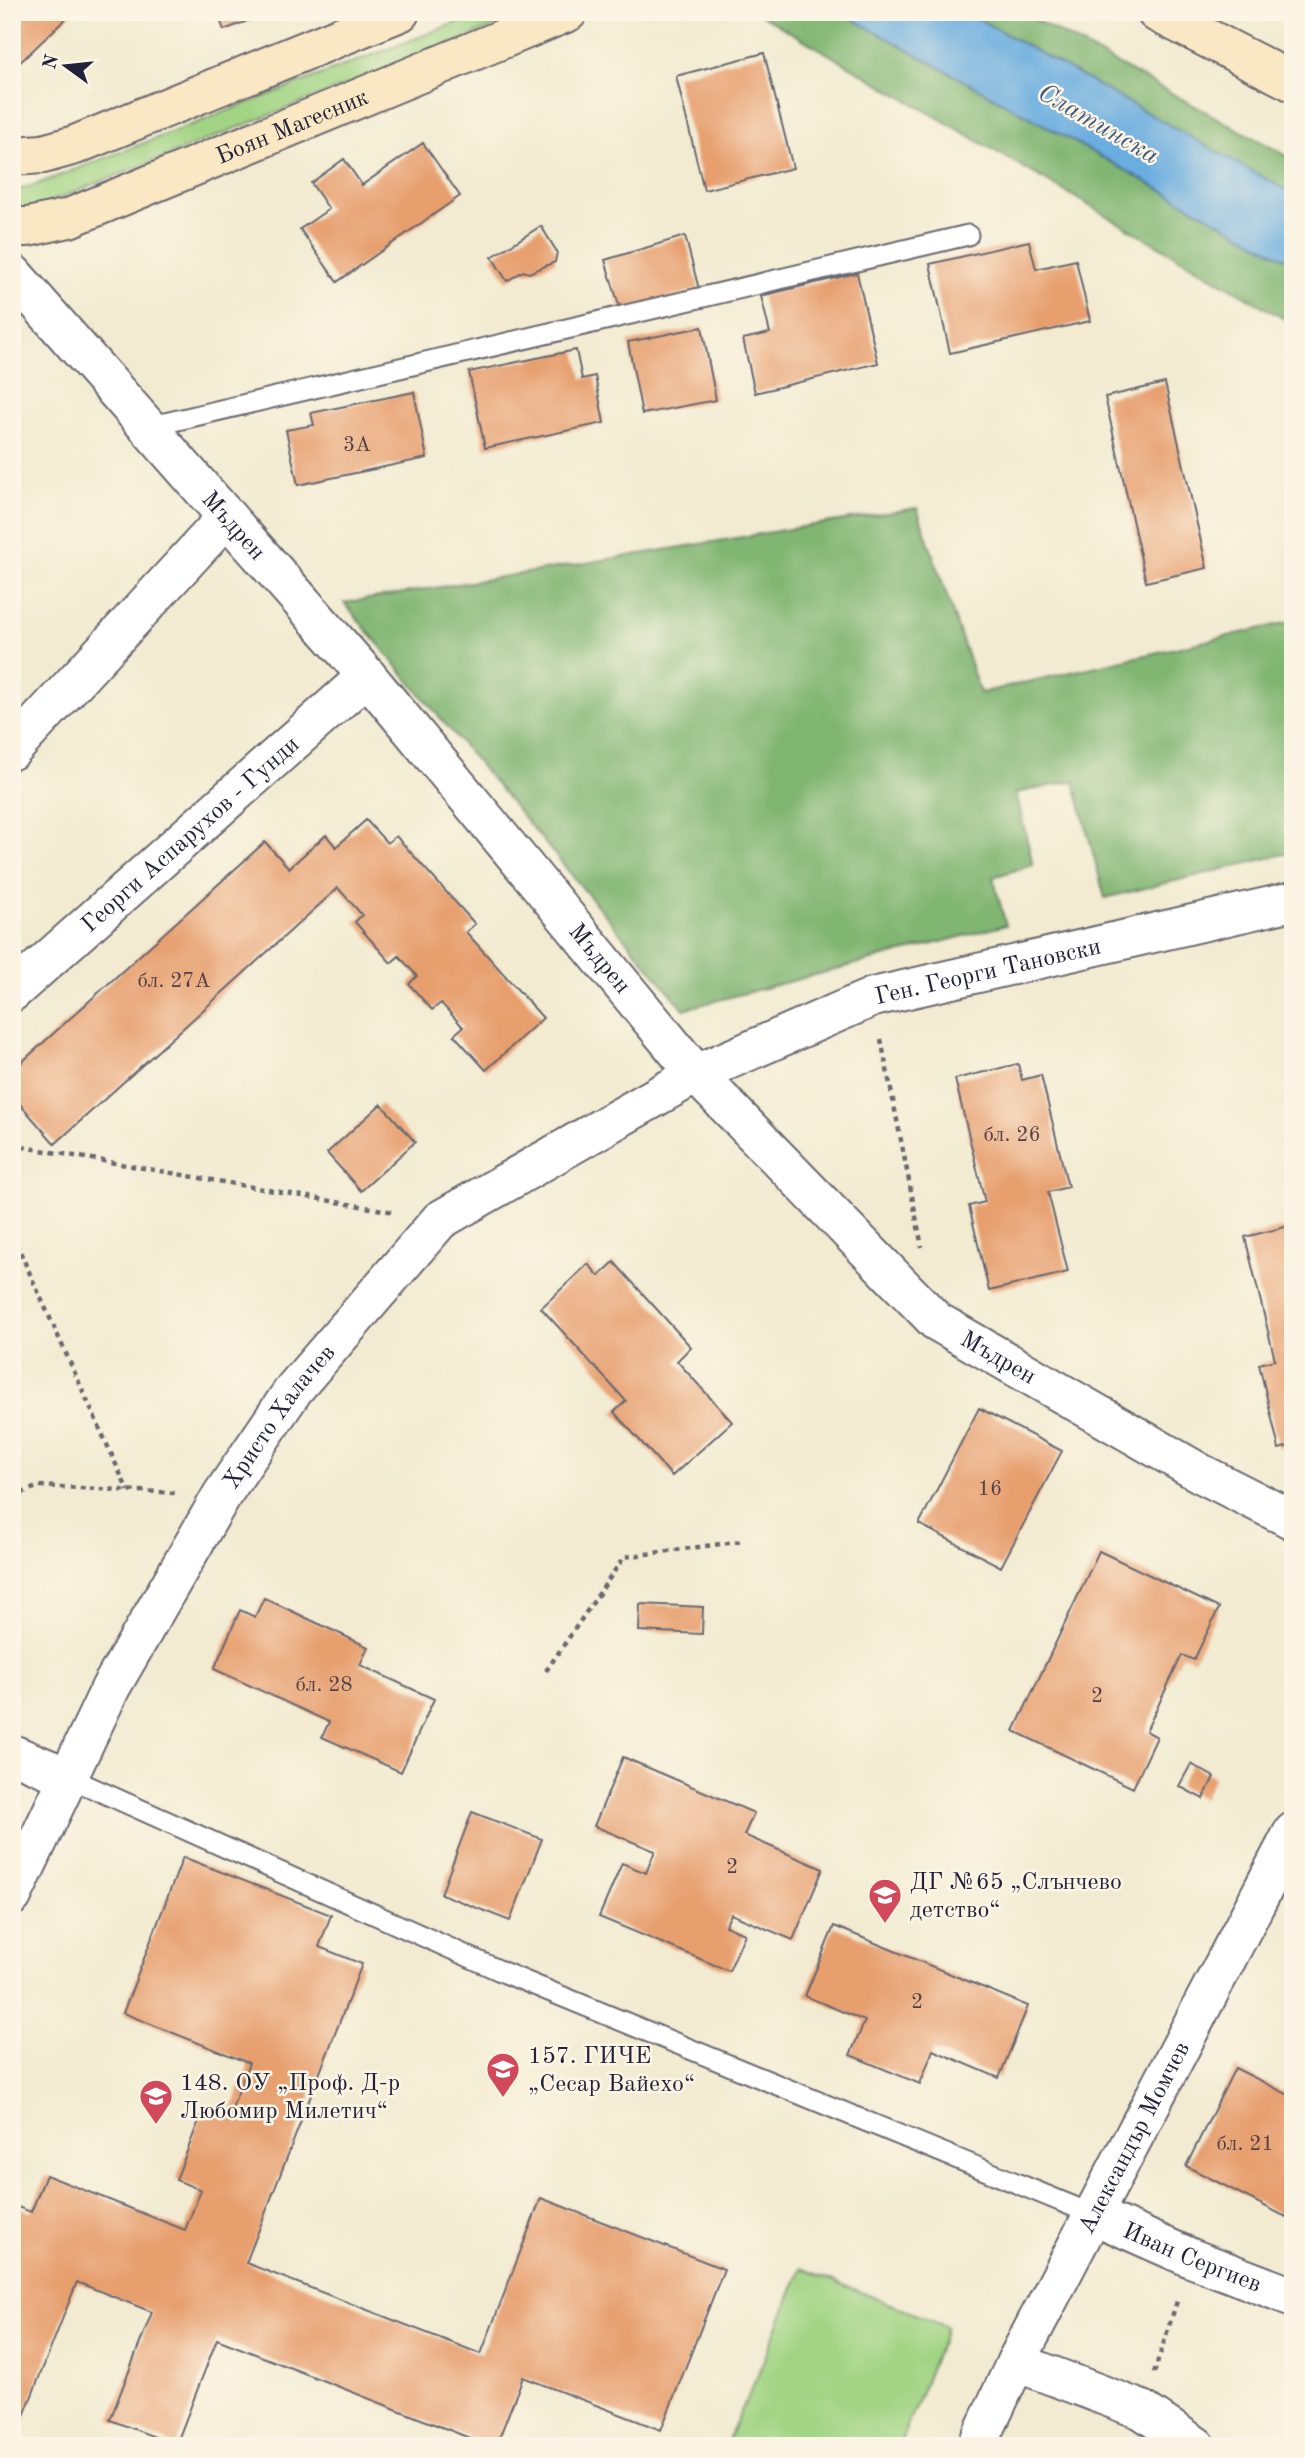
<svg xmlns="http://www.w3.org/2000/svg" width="1305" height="2458" font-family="'Old Standard TT',serif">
  <rect width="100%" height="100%" fill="#fcf5e5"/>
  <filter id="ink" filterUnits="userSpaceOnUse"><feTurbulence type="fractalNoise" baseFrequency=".0143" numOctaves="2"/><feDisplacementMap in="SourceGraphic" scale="14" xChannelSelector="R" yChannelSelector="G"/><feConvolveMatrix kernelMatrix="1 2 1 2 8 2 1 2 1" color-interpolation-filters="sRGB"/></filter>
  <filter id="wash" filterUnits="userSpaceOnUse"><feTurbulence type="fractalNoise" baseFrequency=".00686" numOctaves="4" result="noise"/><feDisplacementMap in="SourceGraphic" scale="28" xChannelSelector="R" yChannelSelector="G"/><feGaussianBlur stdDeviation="1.57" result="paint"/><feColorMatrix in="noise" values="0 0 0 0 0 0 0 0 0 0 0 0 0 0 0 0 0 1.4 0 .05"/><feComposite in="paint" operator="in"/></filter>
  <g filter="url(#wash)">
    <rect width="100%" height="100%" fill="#f2ebd1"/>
    <path fill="#a2d484" stroke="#627b60" stroke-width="2" d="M484,12H531L34,208L12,212V191L35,185Z
      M801,2268L947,2327L899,2446H725L757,2377Z"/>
    <path fill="#81b672" stroke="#526c56" stroke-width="2" d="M756,12H840L1293,263V324Z
      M966,12H1021L1293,159V194Z
      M917,508L980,693L1293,621V852L1105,898L1074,781L1016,793L1033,865L993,877L1006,925L684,1009L344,603Z"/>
    <path fill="#6aaddf" stroke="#46688d" stroke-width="2" d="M840,12H966L1293,194V263Z"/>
    <g id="blocks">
      <path fill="#e79f6e" d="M12,12H73L12,70Z
        M217,12H271L224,30Z
        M764,53L793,168L704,190L676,76Z
        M423,143L460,196L337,282L300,229L329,209L311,183L344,159L362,185Z
        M541,226L557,252L555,262L529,273L523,271L507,281L492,257Z
        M685,236L699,289L621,312L605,260Z
        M1029,241L1036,269L1076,260L1090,321L950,353L930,264Z
        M857,273L878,363L755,393L743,339L770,333L761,296Z
        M702,327L716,400L642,414L628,342Z
        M576,350L582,379L595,376L604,423L485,448L469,372Z
        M1165,383L1207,568L1146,582L1105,397Z
        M414,392L427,458L298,485L286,430L314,425L311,413Z
        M366,820L387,843L396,836L475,924L466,932L543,1018L486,1070L454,1035L463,1027L441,1003L432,1010L409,984L417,976L399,956L391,963L355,922L362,915L338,888L55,1144L12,1095V1071L265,842L289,868L326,835L336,847Z
        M1018,1064L1022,1080L1041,1075L1068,1187L1048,1192L1068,1272L989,1291L969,1206L985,1202L955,1079Z
        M381,1104L415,1142L361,1191L327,1153Z
        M1293,1225V1445L1279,1449L1259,1364L1275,1360L1245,1237Z
        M614,1262L691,1347L677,1361L732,1422L672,1476L614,1412L626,1401L541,1308L588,1264L599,1276Z
        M979,1408L1062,1451L1001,1567L919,1524Z
        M1099,1551L1219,1608L1194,1660L1182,1655L1146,1731L1157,1737L1133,1788L1014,1731Z
        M264,1598L368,1647L360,1665L434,1699L401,1772L322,1737L329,1722L214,1669L240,1610L255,1617Z
        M640,1604L703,1607L702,1634L639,1631Z
        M623,1757L754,1813L744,1835L823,1869L793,1940L731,1914L725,1926L745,1934L729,1971L599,1917L622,1863L646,1873L655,1851L594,1826Z
        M1191,1764L1214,1777L1203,1799L1179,1786Z
        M472,1812L542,1839L510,1921L441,1894Z
        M183,1857L331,1915L319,1947L362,1964L246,2263L481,2354L541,2198L724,2269L661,2430L523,2377L496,2446H490L217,2339L176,2445L110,2420L152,2312L77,2282L12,2446V2205L31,2212L46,2175L185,2230L201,2190L176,2180L203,2110L228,2119L249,2063L123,2013Z
        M834,1926L1028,2006L999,2078L933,2050L920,2084L850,2055L865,2021L805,1996Z
        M1235,2068L1293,2097V2203L1286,2217L1186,2166Z"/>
    </g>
  </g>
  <g filter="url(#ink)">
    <use href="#blocks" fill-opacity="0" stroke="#6b6870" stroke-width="2"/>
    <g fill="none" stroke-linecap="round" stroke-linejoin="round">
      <defs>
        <path id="lane" d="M148,427L968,235
          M68,1777L505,1973L1094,2215"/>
        <g id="street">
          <path id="s1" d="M12,273L367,676L696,1074L936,1321L1200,1473L1293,1520"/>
          <path d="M12,750L227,517"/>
          <path id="s2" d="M12,992L367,676"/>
          <path d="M12,1754L68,1777"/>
          <path id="s3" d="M12,1896L111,1687L222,1495L294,1389L440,1220L696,1074L873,997L1293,901"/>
          <path id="s4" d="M1094,2215L1191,2258L1293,2297"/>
          <path d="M1016,2362L1142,2410L1196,2446"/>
          <path id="s5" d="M977,2446L1016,2362L1293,1832"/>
        </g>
        <g id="secondary">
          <path d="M1156,12L1293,82"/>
          <path d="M12,156L43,154L75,145L400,12"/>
          <path id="s6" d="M12,227H28L69,218L568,12"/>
        </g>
      </defs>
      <use href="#lane" stroke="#6b6870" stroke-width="23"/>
      <use href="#street" stroke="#6b6870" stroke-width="42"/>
      <use href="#secondary" stroke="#6b6870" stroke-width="42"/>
      <path stroke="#6b6870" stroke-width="4.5" stroke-dasharray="5 5" stroke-linecap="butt" d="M881,1039L922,1247
        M12,1145L394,1212
        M12,1234L128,1491
        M12,1497L39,1486L177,1493
        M546,1671L624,1557L743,1541
        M1154,2373L1178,2298"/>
      <use href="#lane" stroke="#fff" stroke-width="19"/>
      <use href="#street" stroke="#fff" stroke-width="38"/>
      <use href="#secondary" stroke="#fae7c3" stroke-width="38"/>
    </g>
  </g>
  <defs>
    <symbol id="school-pin" viewBox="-11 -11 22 30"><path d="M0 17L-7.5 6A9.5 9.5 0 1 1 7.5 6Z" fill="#d1495b" stroke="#fcf5e5"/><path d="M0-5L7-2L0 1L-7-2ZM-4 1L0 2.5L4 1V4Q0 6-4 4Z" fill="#fff"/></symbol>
  </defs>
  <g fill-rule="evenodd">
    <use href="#school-pin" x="866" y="1876" width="38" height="52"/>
    <use href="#school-pin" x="484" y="2050" width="38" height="52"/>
    <use href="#school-pin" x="137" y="2077" width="38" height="52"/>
  </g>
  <g text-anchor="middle" stroke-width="5" stroke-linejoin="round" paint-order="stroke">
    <g font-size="21" fill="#534148">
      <text x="357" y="451">3А</text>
      <text x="174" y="987">бл. 27А</text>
      <text x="1012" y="1141">бл. 26</text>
      <text x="990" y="1495">16</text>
      <text x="324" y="1691">бл. 28</text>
      <text x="1097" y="1702">2</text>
      <text x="732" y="1873">2</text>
      <text x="917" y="2008">2</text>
      <text x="1245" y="2150">бл. 21</text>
    </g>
    <g font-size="24" fill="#22223b" stroke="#fcf5e5">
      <text dy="8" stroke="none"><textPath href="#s6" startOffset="299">Боян Магесник</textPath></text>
      <text dy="8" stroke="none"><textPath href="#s1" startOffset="336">Мъдрен</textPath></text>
      <text dy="8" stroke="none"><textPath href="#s2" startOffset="238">Георги Аспарухов - Гунди</textPath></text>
      <text dy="8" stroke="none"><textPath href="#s1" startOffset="903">Мъдрен</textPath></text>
      <text dy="8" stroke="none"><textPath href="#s3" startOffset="1410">Ген. Георги Тановски</textPath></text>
      <text dy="8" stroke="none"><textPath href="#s1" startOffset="1470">Мъдрен</textPath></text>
      <text dy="8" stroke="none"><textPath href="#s3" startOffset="550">Христо Халачев</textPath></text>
      <text dy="8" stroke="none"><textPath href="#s5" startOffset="346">Александър Момчев</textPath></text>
      <text dy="8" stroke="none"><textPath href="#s4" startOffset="107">Иван Сергиев</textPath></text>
    </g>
    <g font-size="24" fill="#22223b" stroke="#fcf5e5" text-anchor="start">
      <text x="910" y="1889">ДГ №65 „Слънчево<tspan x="910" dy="28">детство“</tspan></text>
      <text x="528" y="2063">157. ГИЧЕ<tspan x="528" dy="28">„Сесар Вайехо“</tspan></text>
      <text x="180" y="2090">148. ОУ „Проф. Д-р<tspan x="180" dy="28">Любомир Милетич“</tspan></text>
    </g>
    <g font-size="26" font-style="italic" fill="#3f5a7d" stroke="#fcf5e5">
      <text transform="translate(1099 123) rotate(30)" y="9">Слатинска</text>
    </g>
  </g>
  <rect width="1305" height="2458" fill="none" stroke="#fcf5e5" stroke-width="42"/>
  <g transform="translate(66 66) rotate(285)" stroke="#fcf5e5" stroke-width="5" paint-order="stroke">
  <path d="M0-5L12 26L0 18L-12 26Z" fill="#22223b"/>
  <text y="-10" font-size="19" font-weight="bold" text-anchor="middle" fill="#22223b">N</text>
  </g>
</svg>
